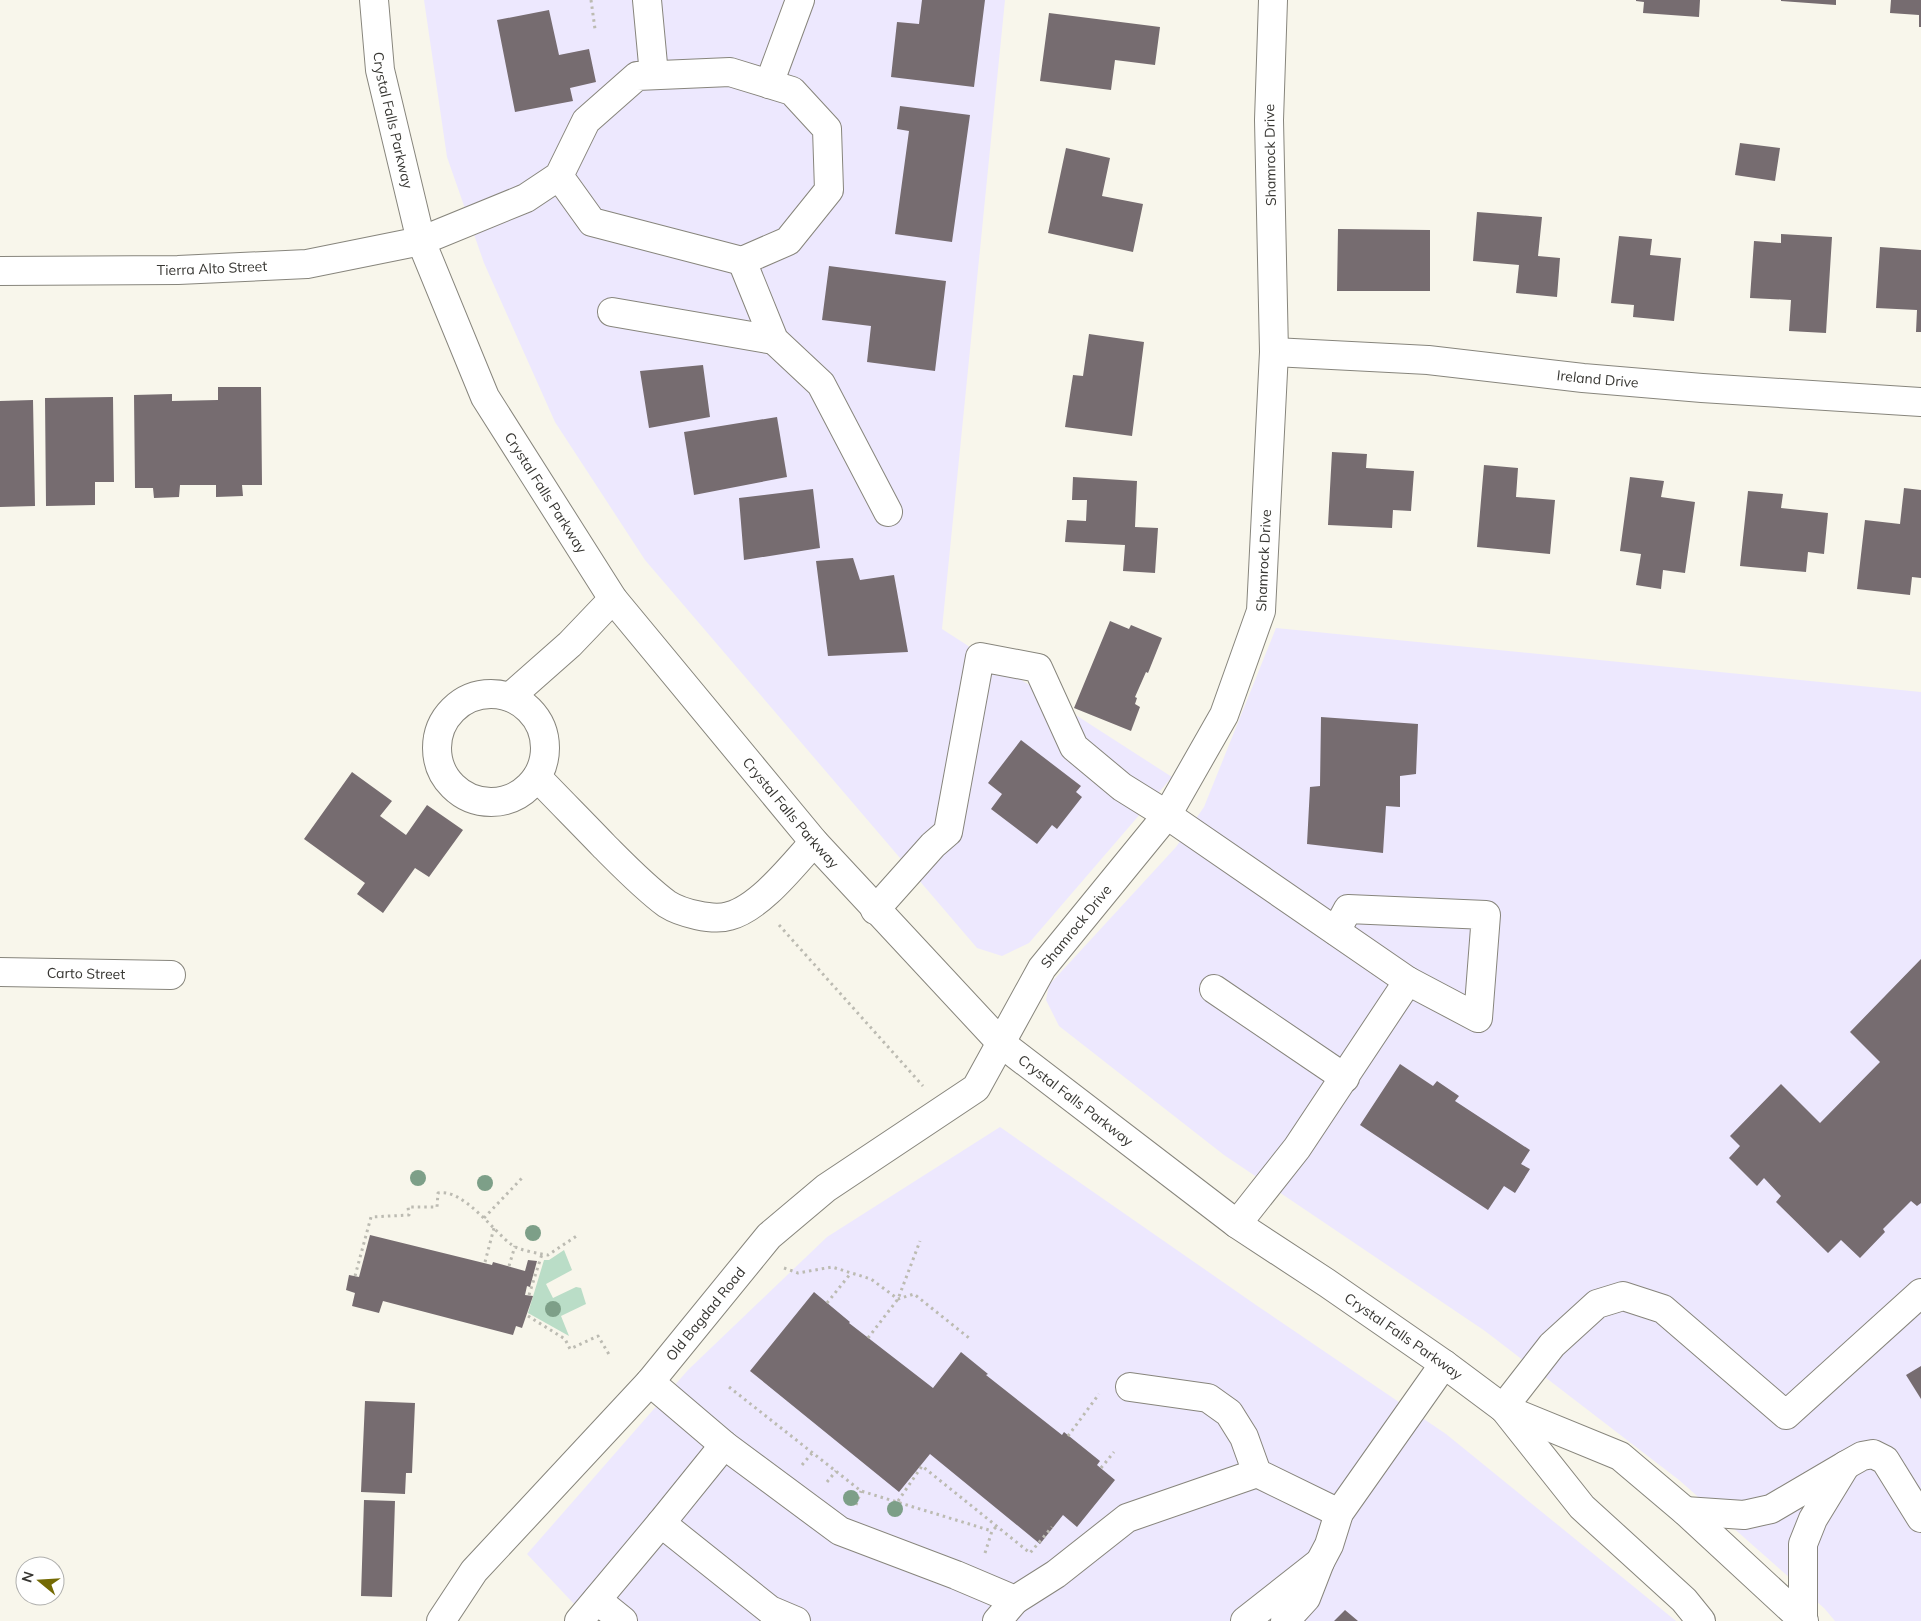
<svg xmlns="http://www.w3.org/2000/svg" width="1921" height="1621" font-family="Mulish,sans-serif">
  <rect width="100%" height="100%" fill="#f8f6eb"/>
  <path fill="#ede8fe" d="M424,0H1005L942,629L1172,777L1029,943L1002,956L977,948L645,560L555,422L484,263L447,157Z
    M1276,628L1921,692V1621H1835L1824,1608L1679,1480L1485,1331L1224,1155L1059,1026L1046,1000L1049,985L1176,847L1204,807Z
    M1000,1127L1256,1305L1446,1434L1676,1621H590L527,1554L688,1370L827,1237Z"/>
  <path fill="#baddc7" d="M564,1250L572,1270L546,1284L553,1298L576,1287L581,1288L586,1304L561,1316L569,1336L528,1313L544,1260H549Z"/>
  <path fill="#766c70" d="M922,0H985L974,87L891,77L897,22L919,24Z
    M1636,0H1700L1699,17L1643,13L1644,2L1636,1Z
    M1781,0H1836V5L1781,1Z
    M1891,0H1921V27H1919V15L1890,13Z
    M549,10L559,55L589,49L596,82L570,88L573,101L515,112L497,20Z
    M1049,13L1160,27L1155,65L1115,60L1111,90L1040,81Z
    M900,106L970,115L952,242L895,234L909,131L897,129Z
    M1740,143L1780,148L1775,181L1735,175Z
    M1066,148L1110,158L1102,196L1143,204L1133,252L1048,233Z
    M1477,212L1542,217L1538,256L1560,258L1557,297L1516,293L1519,265L1473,261Z
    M1338,229L1430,230V291H1337Z
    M1781,234L1832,237L1826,333L1789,331L1791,300L1750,298L1754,241L1781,243Z
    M1619,236L1652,239L1650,255L1681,258L1674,321L1633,317L1634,305L1611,303Z
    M1880,247L1921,250V332H1916L1917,310L1876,308Z
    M829,266L946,281L935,371L867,362L871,326L822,320Z
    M1089,334L1144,342L1132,436L1065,427L1073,375L1083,376Z
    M703,365L710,417L649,428L640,371Z
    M218,387H261L262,485H242L243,496L216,497V485H180L179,497L154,498L153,488H135L134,395L172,394V401L218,400Z
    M113,397L114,482H95V505L46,506L45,398Z
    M33,400L35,506L0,507V401Z
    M777,417L787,477L694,495L684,432Z
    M1332,452L1367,454L1366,468L1414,471L1411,511L1393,510L1392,528L1328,525Z
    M1484,465L1518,468L1516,497L1555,500L1550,554L1477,547Z
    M1073,477L1137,481L1135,527L1158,528L1155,573L1123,571L1125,545L1065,542L1067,520L1086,521L1087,500H1072Z
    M1630,477L1664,481L1661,497L1695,502L1685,573L1663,570L1661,589L1636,585L1641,554L1620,551Z
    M1904,488L1921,490V578L1912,577L1910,595L1857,589L1865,520L1900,524Z
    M813,489L820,548L744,560L739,498Z
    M1748,491L1783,494L1781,508L1828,513L1824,554L1808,552L1806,572L1740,566Z
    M853,558L860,580L894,575L908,652L828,656L816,561Z
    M1110,621L1129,629L1131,625L1162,638L1148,673L1146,672L1135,697L1137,698L1135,704L1140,707L1131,731L1074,708Z
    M1321,717L1418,724L1416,774L1400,776V807L1386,806L1383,853L1307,844L1310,787L1320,786Z
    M1021,740L1081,786L1076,792L1082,797L1057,829L1052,825L1037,844L991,809L1002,794L988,783Z
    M352,772L392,801L380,816L406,835L427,805L463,830L429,877L415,868L383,913L357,894L365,883L304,839Z
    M1921,959V1203L1917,1206L1911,1201L1883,1229L1885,1232L1860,1258L1841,1240L1828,1253L1776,1202L1781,1196L1764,1178L1757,1186L1729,1158L1740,1146L1730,1136L1781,1084L1820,1123L1880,1062L1850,1032Z
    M1400,1064L1433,1086L1437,1081L1459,1096L1455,1101L1530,1150L1521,1164L1530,1169L1515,1193L1504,1186L1488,1210L1360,1125Z
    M370,1235L492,1265L493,1262L525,1271L528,1260L537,1261L530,1287L527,1286L525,1295L533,1296L522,1328L516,1326L513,1335L383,1301L379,1313L352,1306L355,1293L346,1290L349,1275L359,1277Z
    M814,1292L850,1322L849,1323L933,1388L961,1352L988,1374L986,1375L1062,1435L1064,1432L1100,1461L1097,1465L1115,1480L1077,1527L1063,1515L1040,1544L930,1454L899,1492L750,1371Z
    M1921,1366V1399L1906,1375Z
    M365,1401L415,1403L412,1473H406L405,1494L361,1492Z
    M364,1500L395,1501L392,1597L361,1596Z
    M1345,1610L1358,1621H1334Z"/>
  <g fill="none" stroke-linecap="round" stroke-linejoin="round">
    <defs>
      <g id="minor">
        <path d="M647,0L654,75"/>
        <path d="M769,84L800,0"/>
        <path d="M742,261L774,340L821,384L888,512"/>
        <path id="s1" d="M0,271L178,270L307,264L421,241L526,198L559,176L586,121L637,76L730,72L792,91L827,129L829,190L788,241L742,261L592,222L559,176"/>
        <path d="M612,312L774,340"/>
        <path id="s2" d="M1274,352L1428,360L1583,378L1702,388L1921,402"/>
        <circle cx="491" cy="748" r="54"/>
        <path d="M510,697L570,644L613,599"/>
        <path d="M537,777C559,800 581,822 603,845C623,865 644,887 667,904C681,913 713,921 729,916C760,908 793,865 814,842"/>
        <path d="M875,910L933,845L948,832L980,657L1038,668L1074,747L1122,787L1167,815L1408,981L1297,1148L1237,1224"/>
        <path d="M1336,931L1348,909L1486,915L1478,1018L1408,981"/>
        <path id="s3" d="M0,972L171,975"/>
        <path d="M1214,989L1345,1078"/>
        <path d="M650,1382L724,1445L840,1531L956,1575L1015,1600L1056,1574L1127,1518L1257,1473"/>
        <path d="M1130,1387L1208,1398L1229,1413L1244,1437L1257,1473L1339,1513"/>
        <path d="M1503,1408L1552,1345L1597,1304L1623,1296L1663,1309L1786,1415L1921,1293"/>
        <path d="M1846,1465L1862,1456L1873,1454L1885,1460L1921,1518"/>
        <path d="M1685,1511L1744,1515L1771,1509L1846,1465L1813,1519L1803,1544V1619"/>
        <path d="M661,1523L724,1445"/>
        <path d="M597,1600L623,1621"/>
        <path id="s4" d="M441,1621L474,1571L650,1382L769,1236L826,1188L976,1088L1042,968L1167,815L1224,715L1261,611L1274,352L1269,120L1273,0"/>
        <path d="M579,1621L661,1523L770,1610L796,1621"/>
        <path d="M997,1621L1015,1600"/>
        <path d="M1245,1621L1320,1562L1329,1545L1339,1513L1444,1364"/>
        <path d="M1285,1621L1306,1598L1320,1562"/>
      </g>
      <g id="major">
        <path id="s5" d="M374,0L380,70L421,241L485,397L613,599L814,842L1002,1044L1237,1224L1327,1283L1444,1364L1503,1408L1620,1456L1685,1511L1804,1621"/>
        <path d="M1505,1410L1582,1507L1684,1600L1701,1621"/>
      </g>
    </defs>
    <use href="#minor" stroke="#87857c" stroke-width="30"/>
    <use href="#major" stroke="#87857c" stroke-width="30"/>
    <path stroke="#bcbbb2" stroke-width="3" stroke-dasharray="2.5 4" stroke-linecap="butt" d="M591,0L595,29
      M779,925L923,1086
      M484,1218L522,1178
      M485,1262L494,1228
      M509,1266L515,1246
      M784,1268L798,1273L832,1267L871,1279L898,1299L914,1294L969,1338
      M355,1276L371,1217L409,1215L408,1207H437L438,1193C463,1188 493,1231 512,1245C518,1250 540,1254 548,1255L578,1235
      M529,1295L542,1254
      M827,1303L851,1273
      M528,1316L565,1339L570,1349L598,1336L610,1356
      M868,1338L898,1299L920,1241
      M729,1387L861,1491L992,1531
      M1068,1436L1099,1394
      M802,1465L813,1452
      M1101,1468L1114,1452
      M827,1482L836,1471
      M898,1501L922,1466L1030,1553L1052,1527
      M856,1505L861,1491
      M985,1553L992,1531L997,1526"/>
    <use href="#minor" stroke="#fff" stroke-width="28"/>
    <use href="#major" stroke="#fff" stroke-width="28"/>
  </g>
  <g fill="#7d9f88">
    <circle cx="418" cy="1178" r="8"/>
    <circle cx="485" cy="1183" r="8"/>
    <circle cx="533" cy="1233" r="8"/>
    <circle cx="553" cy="1309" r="8"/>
    <circle cx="851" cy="1498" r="8"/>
    <circle cx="895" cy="1509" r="8"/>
  </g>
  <g text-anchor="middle" stroke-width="5" stroke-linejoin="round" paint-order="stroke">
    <g font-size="14" fill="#373632" stroke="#fff">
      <text dy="5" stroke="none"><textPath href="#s5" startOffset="122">Crystal Falls Parkway</textPath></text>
      <text transform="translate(1270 155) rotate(-91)" y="5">Shamrock Drive</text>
      <text dy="5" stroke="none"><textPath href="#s1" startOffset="212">Tierra Alto Street</textPath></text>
      <text dy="5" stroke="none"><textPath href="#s2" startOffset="325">Ireland Drive</textPath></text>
      <text dy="5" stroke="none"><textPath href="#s5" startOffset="528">Crystal Falls Parkway</textPath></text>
      <text dy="5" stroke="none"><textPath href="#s4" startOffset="1372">Shamrock Drive</textPath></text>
      <text dy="5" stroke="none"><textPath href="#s5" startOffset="932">Crystal Falls Parkway</textPath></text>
      <text dy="5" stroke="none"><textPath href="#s4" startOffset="952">Shamrock Drive</textPath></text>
      <text dy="5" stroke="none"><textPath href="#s3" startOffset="86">Carto Street</textPath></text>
      <text dy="5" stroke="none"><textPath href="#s5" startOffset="1338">Crystal Falls Parkway</textPath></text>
      <text dy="5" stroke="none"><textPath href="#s4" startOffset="406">Old Bagdad Road</textPath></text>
      <text dy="5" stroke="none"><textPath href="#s5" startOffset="1742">Crystal Falls Parkway</textPath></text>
    </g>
  </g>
  <g transform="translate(40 1581) rotate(288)"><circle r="24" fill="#ffffff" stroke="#afafad"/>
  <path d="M0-4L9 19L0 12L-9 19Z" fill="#746a03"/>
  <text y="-8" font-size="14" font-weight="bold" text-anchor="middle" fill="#373632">N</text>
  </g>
</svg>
